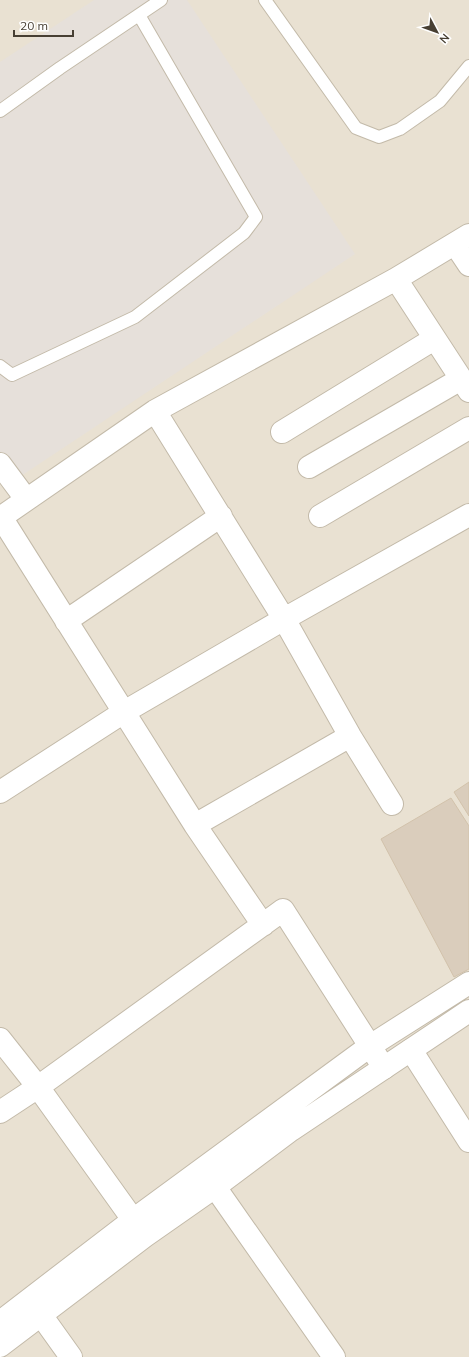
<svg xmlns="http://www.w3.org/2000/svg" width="469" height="1357" font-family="Mulish,sans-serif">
  <rect width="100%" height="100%" fill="#f4efe4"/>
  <path fill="#e9e1d2" d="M0,0H469V1357H0Z"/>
  <path fill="#e6e0da" d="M94,0H187L355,254L15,480L0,457V62Z"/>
  <path fill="#dacdbc" stroke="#d2c2ab" d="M469,782V816L454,792Z
    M451,798L469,826V969L454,977L381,839Z"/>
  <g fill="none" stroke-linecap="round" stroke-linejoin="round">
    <defs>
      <path id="service" d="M265,0L356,128L379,137L400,129L440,101L469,66
        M0,111L60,68L161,0
        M0,366L12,375L135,317L244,233L256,217L139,15"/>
      <path id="minor" d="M469,235L396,279L469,391
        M455,244L469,265
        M155,411L284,619L350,736L392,804
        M282,432L434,339
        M0,464L26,499
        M309,467L461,379
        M320,516L469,428
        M1,517L195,825L263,925
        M0,518L155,411L396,279
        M66,621L221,516
        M0,792L124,712L284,619L469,515
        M195,825L350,736
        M0,1039L38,1087L283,910L384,1068
        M411,1050L469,1141
        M0,1112L38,1087L144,1235
        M215,1187L334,1357
        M41,1315L71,1357"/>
      <path id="tertiary" d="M0,1322L133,1220L370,1046L469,983
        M0,1346L145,1236L215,1187L291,1130L469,1011"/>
    </defs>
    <use href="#service" stroke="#c3baa9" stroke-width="14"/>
    <use href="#minor" stroke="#c3baa9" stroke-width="24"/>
    <use href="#tertiary" stroke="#c3baa9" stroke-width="24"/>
    <use href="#service" stroke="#fff" stroke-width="12"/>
    <use href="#minor" stroke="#fff" stroke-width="22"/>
    <use href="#tertiary" stroke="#fff" stroke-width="22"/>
  </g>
  <g transform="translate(437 32) rotate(131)" stroke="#ffffff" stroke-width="3" paint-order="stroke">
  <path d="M0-3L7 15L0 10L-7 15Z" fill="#473f33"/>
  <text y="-6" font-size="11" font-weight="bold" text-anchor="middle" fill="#473f33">N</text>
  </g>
  <path d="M14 30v6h59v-6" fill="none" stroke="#473f33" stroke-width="2"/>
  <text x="20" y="30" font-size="12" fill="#473f33" stroke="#ffffff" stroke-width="3" paint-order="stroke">20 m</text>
</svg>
